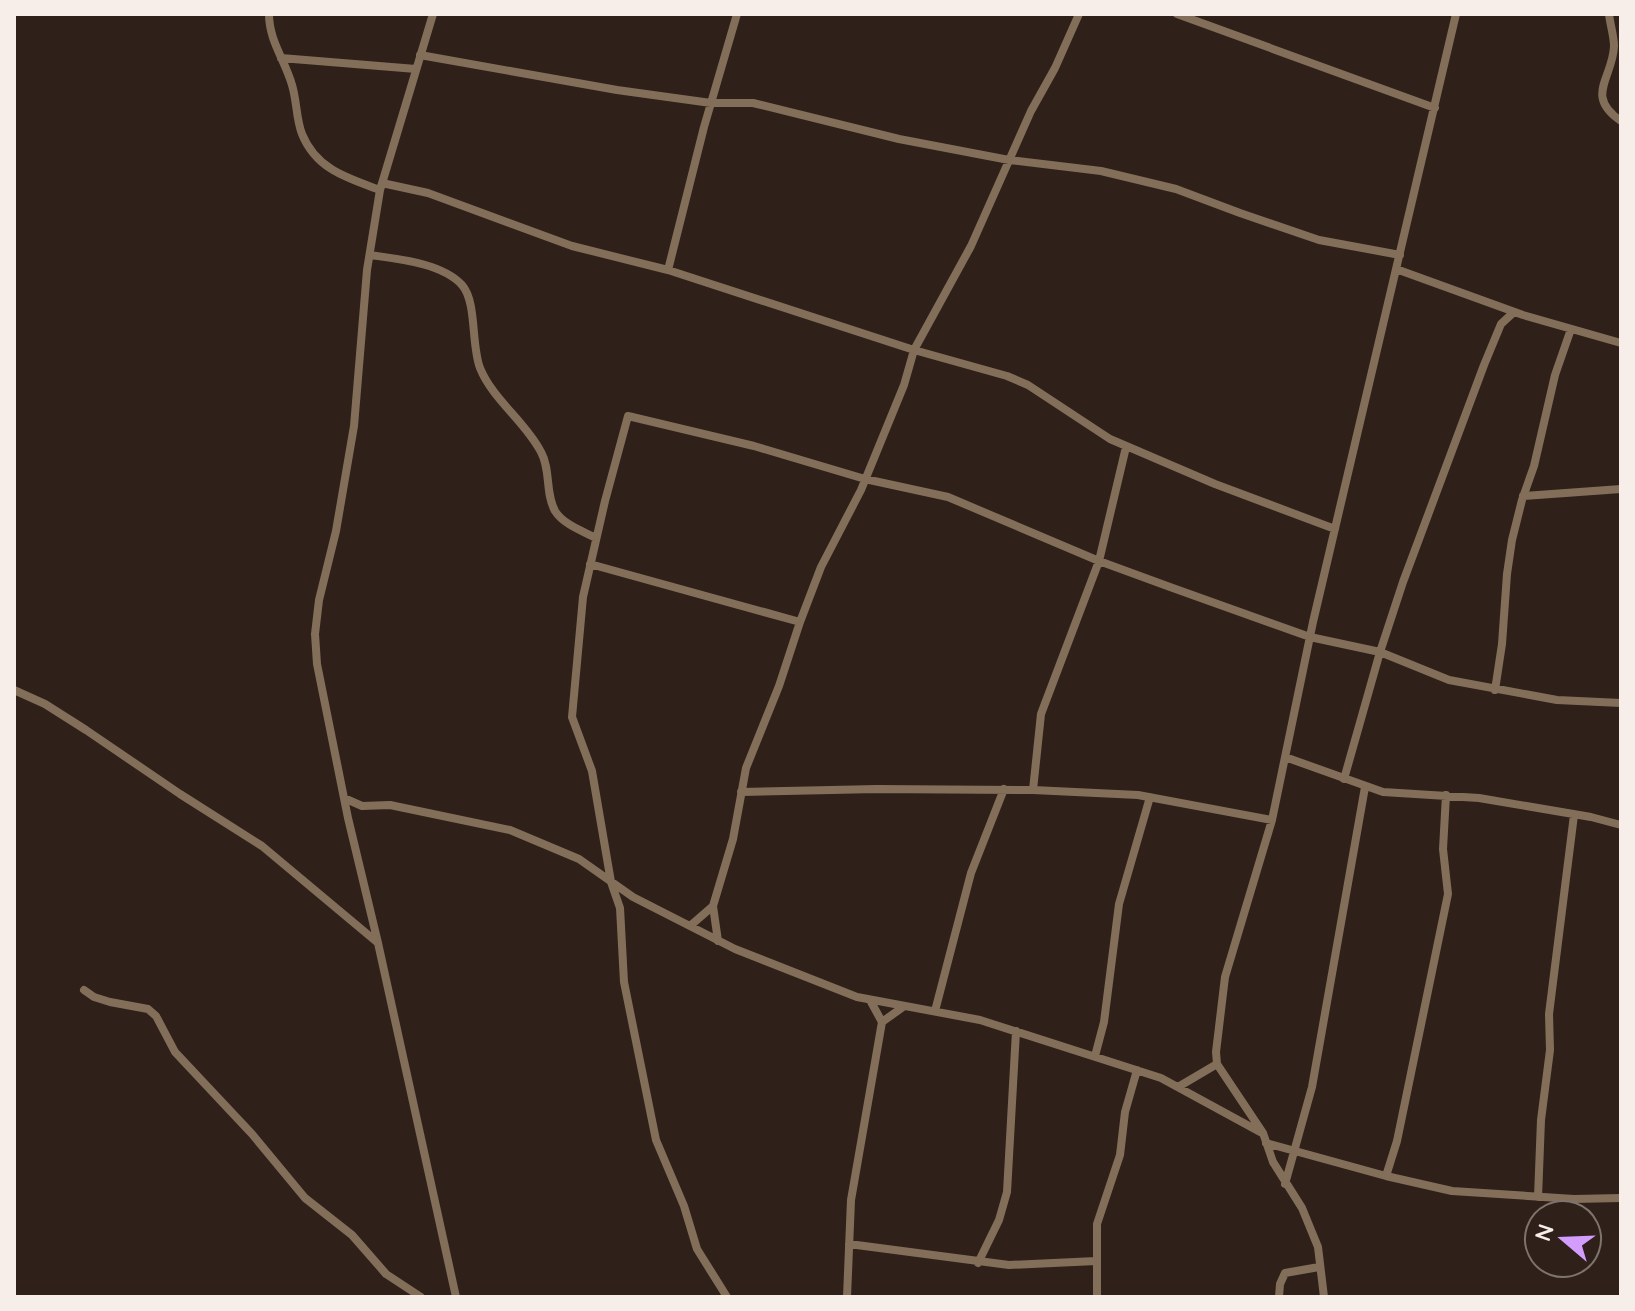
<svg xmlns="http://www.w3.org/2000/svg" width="1635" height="1311" font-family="Quicksand,sans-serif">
  <rect width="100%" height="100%" fill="#2f211a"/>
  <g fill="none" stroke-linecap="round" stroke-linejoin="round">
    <path stroke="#836f59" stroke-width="8" d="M269,14C269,41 285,60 292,85C297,101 296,119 302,134C316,169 347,178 380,190
      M433,14L380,190L367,270L354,426L336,531L319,600L315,634L317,664L348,818L378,943L456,1297
      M1177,14L1435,108
      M1609,14C1610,24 1614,36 1614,46C1613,78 1584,96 1621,121
      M420,55L617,90L711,103H753L899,139L1009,160L1101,171L1176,189L1240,213L1319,240L1400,255
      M281,58L416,69
      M382,183L428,193L572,246L668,270L914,350L1007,376L1028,385L1110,439L1215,484L1335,529
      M370,255C398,259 442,263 462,285C477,302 471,345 480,368C493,400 525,421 541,452C551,470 545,493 555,511C563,524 582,531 596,538
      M1396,269L1523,315L1621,343
      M668,270L704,127L737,14
      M1523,496L1621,489
      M590,564L800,622
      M14,690L45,704L86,730L180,794L262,846L378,943
      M1495,690L1502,644L1507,574L1512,540L1522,500L1534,466L1555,375L1571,329
      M1285,757L1383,792L1479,798L1591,817L1621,825
      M1344,779L1380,652L1403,582L1484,365L1501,324L1514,312
      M1033,790L1041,714L1099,561L1126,447
      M741,792L877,789L1033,790L1138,795L1272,820
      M344,798L362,806L390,805L510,830L579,859L633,897L735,949L857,997L980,1020L1161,1078L1262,1133
      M690,926L713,906
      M718,941L713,906L733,839L746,768L779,686L800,622L821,567L861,490L904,385L914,350L971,246L1031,111L1055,68L1079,14
      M84,990L94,997L110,1002L148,1009L156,1016L175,1052L252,1134L305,1198L352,1235L386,1274L421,1297
      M935,1011L971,873L1004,789
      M882,1022L903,1007
      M1095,1056L1104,1022L1119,904L1150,797
      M1178,1087L1217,1064
      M1266,1143L1386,1176L1452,1191L1574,1199L1621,1198
      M1386,1176L1397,1141L1448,894L1443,849L1446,795
      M1285,1184L1312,1087L1365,787
      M1538,1197L1541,1120L1550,1050L1549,1014L1574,815
      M849,1244L1009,1265L1096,1261
      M978,1263L999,1220L1007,1192L1016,1031
      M727,1297L697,1249L684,1206L656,1140L624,982L620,908L611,882L592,771L572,717L583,597L605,501L628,416L754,446L865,479L948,497L1099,561L1170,587L1310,637L1380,652L1449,680L1557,700L1621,703
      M847,1297L851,1200L882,1022L870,1000
      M1097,1297V1224L1120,1155L1125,1112L1137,1070
      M1279,1297L1280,1284L1285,1273L1319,1267
      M1324,1297L1318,1247L1302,1208L1273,1162L1263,1133L1217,1064L1216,1052L1225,977L1272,820L1313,622L1456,14"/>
  </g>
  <rect width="1635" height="1311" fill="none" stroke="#f8eee9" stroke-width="32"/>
  <g transform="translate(1563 1239) rotate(289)"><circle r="38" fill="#2f211a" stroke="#7f736d" stroke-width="2"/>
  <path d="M0-6L14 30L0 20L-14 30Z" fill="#d29dfd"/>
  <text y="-12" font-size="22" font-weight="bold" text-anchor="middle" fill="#f8eee9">N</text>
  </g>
</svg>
